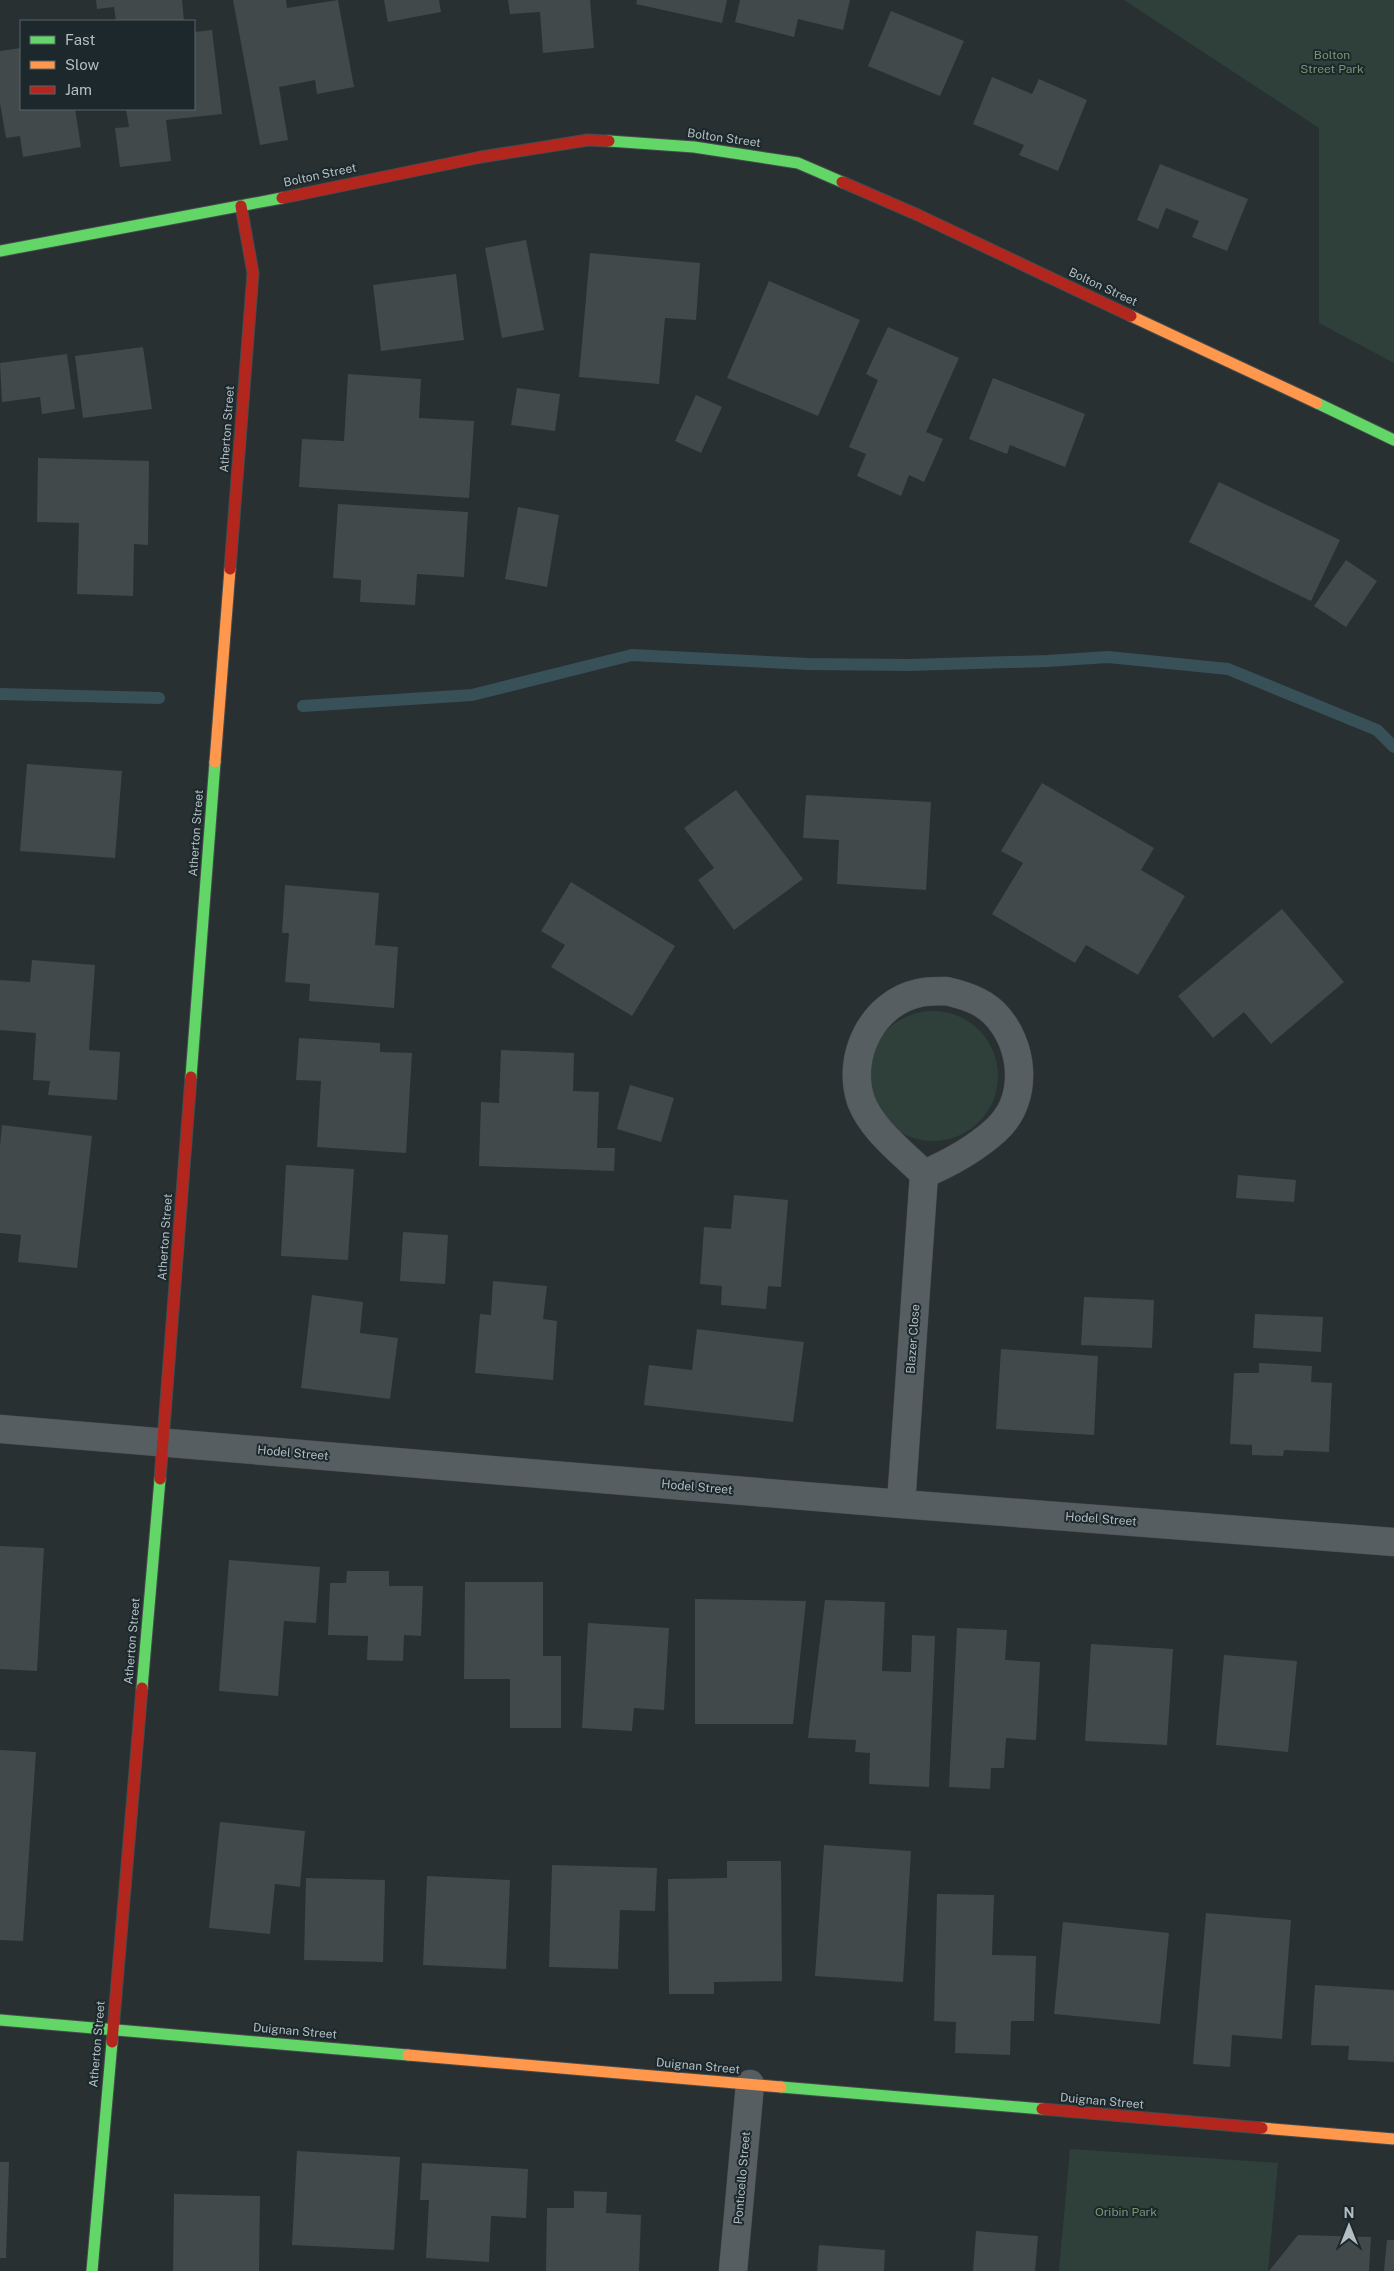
<svg xmlns="http://www.w3.org/2000/svg" width="1394" height="2271" font-family="'Public Sans',sans-serif">
  <rect width="100%" height="100%" fill="#283032"/>
  <path fill="#2e4039" d="M1124,0H1394V363L1319,323V128Z
    M868 1076a65 65 0 1 1 130 0a65 65 0 1 1-130 0Z
    M1070,2149L1278,2163L1268,2271H1059Z"/>
  <g fill="none" stroke-linecap="round" stroke-linejoin="round">
    <path stroke="#385057" stroke-width="12" d="M0,694L159,698
      M303,706L472,695L632,655L808,664L909,665L1047,661L1108,657L1228,669L1377,730L1394,747"/>
  </g>
  <path fill="#42494b" d="M96,0H182L184,21H116L114,7L97,9Z
    M233,0H286L287,8L338,0L354,87L317,94L315,80L279,87L288,140L260,145Z
    M384,0H439L441,12L388,22Z
    M508,0H590L594,48L543,53L540,12L510,14Z
    M637,0H727L722,23L636,4Z
    M740,0H850L843,30L798,19L794,37L735,22Z
    M891,11L964,41L940,96L868,66Z
    M212,30L222,114L166,120L171,161L120,167L115,128L129,127L126,109H194V32Z
    M21,48V109H75L81,147L23,157L20,136L6,138L0,103V51Z
    M992,77L1032,94L1039,79L1087,100L1058,171L1019,155L1024,145L973,124Z
    M1160,164L1248,199L1227,251L1192,237L1199,221L1166,208L1158,229L1137,220Z
    M526,240L544,330L502,338L485,248Z
    M590,253L700,263L696,320L665,318L659,384L579,377Z
    M456,274L464,340L381,351L373,285Z
    M769,281L860,320L818,416L727,378Z
    M888,327L959,358L926,432L943,439L924,482L909,475L901,496L857,476L866,454L849,447L878,380L866,374Z
    M143,347L152,409L83,418L75,356Z
    M67,354L75,409L42,414L40,397L2,402L0,363Z
    M348,374L421,379L419,418L474,421L469,498L299,487L302,439L344,441Z
    M993,378L1085,414L1065,467L1010,445L1007,454L969,439Z
    M517,388L560,394L555,431L511,425Z
    M696,395L722,407L701,453L675,441Z
    M38,458L149,461L148,545L134,544L133,596L77,594L79,523L37,522Z
    M1219,482L1340,540L1311,601L1189,542Z
    M338,504L468,512L464,577L417,574L415,605L360,602L361,580L333,578Z
    M518,507L559,515L547,587L505,579Z
    M1346,560L1377,581L1346,627L1314,606Z
    M27,764L122,771L115,858L20,851Z
    M1042,783L1154,848L1141,870L1185,896L1138,975L1086,945L1075,963L992,914L1023,863L1001,851Z
    M736,790L803,879L734,930L698,880L714,868L684,828Z
    M806,795L931,802L926,890L837,884L839,840L803,838Z
    M571,882L675,946L632,1016L551,967L565,945L541,931Z
    M285,885L379,893L375,945L398,947L394,1008L309,1001L310,984L285,982L289,933H282Z
    M1282,909L1344,982L1271,1044L1244,1012L1213,1038L1178,996Z
    M32,960L95,965L89,1050L120,1052L117,1100L48,1095L50,1081L33,1080L36,1033L0,1030V980L30,982Z
    M299,1038L380,1043V1052L412,1053L406,1153L317,1147L321,1081L296,1080Z
    M501,1050L574,1053L573,1091L599,1092L597,1148H615L614,1171L479,1166L481,1102L499,1103Z
    M630,1085L674,1098L661,1142L617,1129Z
    M2,1125L92,1136L77,1268L18,1262L21,1235L0,1233V1146Z
    M286,1165L354,1169L348,1260L281,1256Z
    M1238,1175L1296,1180L1294,1202L1236,1198Z
    M734,1195L788,1200L781,1287L768,1286L766,1309L721,1305L722,1286L700,1284L704,1227L731,1229Z
    M403,1232L448,1235L445,1284L400,1281Z
    M493,1281L547,1286L543,1319L557,1321L553,1380L475,1373L480,1314L491,1315Z
    M312,1295L363,1302L360,1333L398,1338L390,1399L301,1388Z
    M1084,1297L1154,1300L1152,1348L1081,1345Z
    M1255,1314L1323,1317L1321,1352L1253,1348Z
    M697,1329L804,1342L793,1422L644,1405L649,1365L692,1370Z
    M1001,1349L1098,1356L1094,1435L996,1429Z
    M1259,1363L1312,1366L1311,1382L1332,1383L1329,1452L1284,1450L1283,1456L1252,1455V1445L1230,1444L1234,1373H1259Z
    M0,1546L44,1548L37,1671L0,1669Z
    M229,1560L320,1567L316,1623L284,1621L278,1696L219,1691Z
    M347,1571H389V1586H423L421,1636L404,1635L403,1661L367,1660L368,1636L328,1635L330,1583H346Z
    M465,1582H543V1656H561V1728H510V1679H464Z
    M695,1599L806,1601L793,1724H695Z
    M825,1600L885,1602L882,1671L911,1672L912,1635L935,1636L929,1787L869,1784L870,1753L855,1752L856,1740L808,1738Z
    M588,1623L669,1628L664,1710L634,1708L632,1731L582,1728Z
    M957,1628L1007,1630L1005,1660L1040,1662L1036,1740L1006,1738L1004,1768H991L990,1789L949,1787Z
    M1091,1644L1173,1649L1167,1745L1085,1741Z
    M1224,1655L1297,1661L1288,1752L1216,1745Z
    M0,1750L36,1752L23,1941L0,1940Z
    M220,1822L305,1831L300,1887L275,1884L270,1934L209,1928Z
    M824,1845L911,1851L903,1982L815,1976Z
    M727,1861H781L782,1981L714,1982V1994H669L668,1879L727,1878Z
    M552,1865L657,1868L655,1911L620,1910L618,1969L549,1967Z
    M427,1876L510,1880L506,1969L423,1965Z
    M306,1878L385,1880L383,1962L304,1960Z
    M937,1894L994,1895L992,1955L1036,1956L1034,2021H1011L1010,2055L955,2053L956,2022L934,2021Z
    M1206,1913L1291,1920L1282,2039L1232,2035L1230,2067L1193,2064Z
    M1063,1922L1169,1933L1160,2024L1054,2014Z
    M1315,1985L1394,1990V2062L1348,2060L1349,2046L1311,2045Z
    M297,2151L400,2157L394,2250L292,2245Z
    M0,2162H9L6,2258H0Z
    M422,2163L528,2169L526,2218L491,2216L489,2262L426,2258L429,2200H420Z
    M574,2191L607,2192L606,2213L641,2215L639,2271H546L547,2208H574Z
    M174,2194L260,2196L259,2271H173Z
    M976,2231L1038,2236L1035,2271H973Z
    M1298,2235L1371,2237L1369,2271H1269Z
    M1387,2240H1394V2271H1384Z
    M819,2245L885,2250L884,2271H817Z"/>
  <g fill="none" stroke-linecap="round" stroke-linejoin="round">
    <defs>
      <path id="street" d="M946,991C963,995 981,1000 994,1013C1024,1043 1030,1099 996,1130C975,1149 950,1163 924,1174C903,1153 872,1130 861,1101C846,1057 872,1003 919,993C927,991 937,991 946,991Z
        M0,1429L901,1504L1394,1542
        M901,1504L924,1174
        M733,2271L750,2084"/>
      <path id="fast" d="M609,141L694,147L798,163L842,182
        M0,251L282,198
        M1317,403L1394,440
        M191,1077L215,762
        M142,1688L160,1479
        M0,2020L408,2055
        M781,2087L1042,2109
        M92,2271L112,2042"/>
      <path id="slow" d="M1131,316L1317,403
        M215,762L230,569
        M408,2055L781,2087
        M1262,2128L1394,2139"/>
      <path id="jam" d="M842,182L918,215L1131,316
        M282,198L481,157L588,140L609,141
        M230,569L253,273L241,206
        M160,1479L191,1077
        M112,2042L142,1688
        M1042,2109L1262,2128"/>
    </defs>
    <use href="#street" stroke="#464b4d" stroke-width="29"/>
    <use href="#fast" stroke="#464b4d" stroke-width="13"/>
    <use href="#slow" stroke="#464b4d" stroke-width="13"/>
    <use href="#jam" stroke="#464b4d" stroke-width="13"/>
    <use href="#street" stroke="#575e61" stroke-width="28"/>
    <use href="#fast" stroke="#63d668" stroke-width="11"/>
    <use href="#slow" stroke="#ff974d" stroke-width="11"/>
    <use href="#jam" stroke="#b3261e" stroke-width="11"/>
  </g>
  <g text-anchor="middle" stroke-width="4" stroke-linejoin="round" paint-order="stroke">
    <g font-size="12" fill="#779673" stroke="#1c282b">
      <text x="1332" y="59">Bolton<tspan x="1332" dy="14">Street Park</tspan></text>
      <text x="1126" y="2216">Oribin Park</text>
    </g>
    <g font-size="12" fill="#b2bec3" stroke="#1c282b">
      <text transform="translate(724 138) rotate(8)" y="4">Bolton Street</text>
      <text transform="translate(320 175) rotate(-12)" y="4">Bolton Street</text>
      <text transform="translate(1103 287) rotate(25)" y="4">Bolton Street</text>
      <text transform="translate(227 429) rotate(-86)" y="4">Atherton Street</text>
      <text transform="translate(196 833) rotate(-86)" y="4">Atherton Street</text>
      <text transform="translate(165 1237) rotate(-86)" y="4">Atherton Street</text>
      <text transform="translate(913 1339) rotate(-86)" y="4">Blazer Close</text>
      <text transform="translate(293 1453) rotate(5)" y="4">Hodel Street</text>
      <text transform="translate(697 1487) rotate(5)" y="4">Hodel Street</text>
      <text transform="translate(1101 1519) rotate(4)" y="4">Hodel Street</text>
      <text transform="translate(132 1641) rotate(-85)" y="4">Atherton Street</text>
      <text transform="translate(295 2031) rotate(5)" y="4">Duignan Street</text>
      <text transform="translate(97 2044) rotate(-85)" y="4">Atherton Street</text>
      <text transform="translate(698 2066) rotate(5)" y="4">Duignan Street</text>
      <text transform="translate(1102 2101) rotate(5)" y="4">Duignan Street</text>
      <text transform="translate(742 2178) rotate(-85)" y="4">Ponticello Street</text>
    </g>
  </g>
  <rect x="20" y="20" width="175" height="90" fill="#1c282b" stroke="#586468"/>
  <rect x="30" y="36" width="25" height="8" fill="#63d668" stroke="#586468"/>
  <text x="65" y="45" font-size="15" fill="#b2bec3">Fast</text>
  <rect x="30" y="61" width="25" height="8" fill="#ff974d" stroke="#586468"/>
  <text x="65" y="70" font-size="15" fill="#b2bec3">Slow</text>
  <rect x="30" y="86" width="25" height="8" fill="#b3261e" stroke="#586468"/>
  <text x="65" y="95" font-size="15" fill="#b2bec3">Jam</text>
  <g transform="translate(1349 2226)" stroke="#1c282b" stroke-width="4" paint-order="stroke">
  <path d="M0-4L9 19L0 12L-9 19Z" fill="#b2bec3"/>
  <text y="-8" font-size="14" font-weight="bold" text-anchor="middle" fill="#b2bec3">N</text>
  </g>
</svg>
